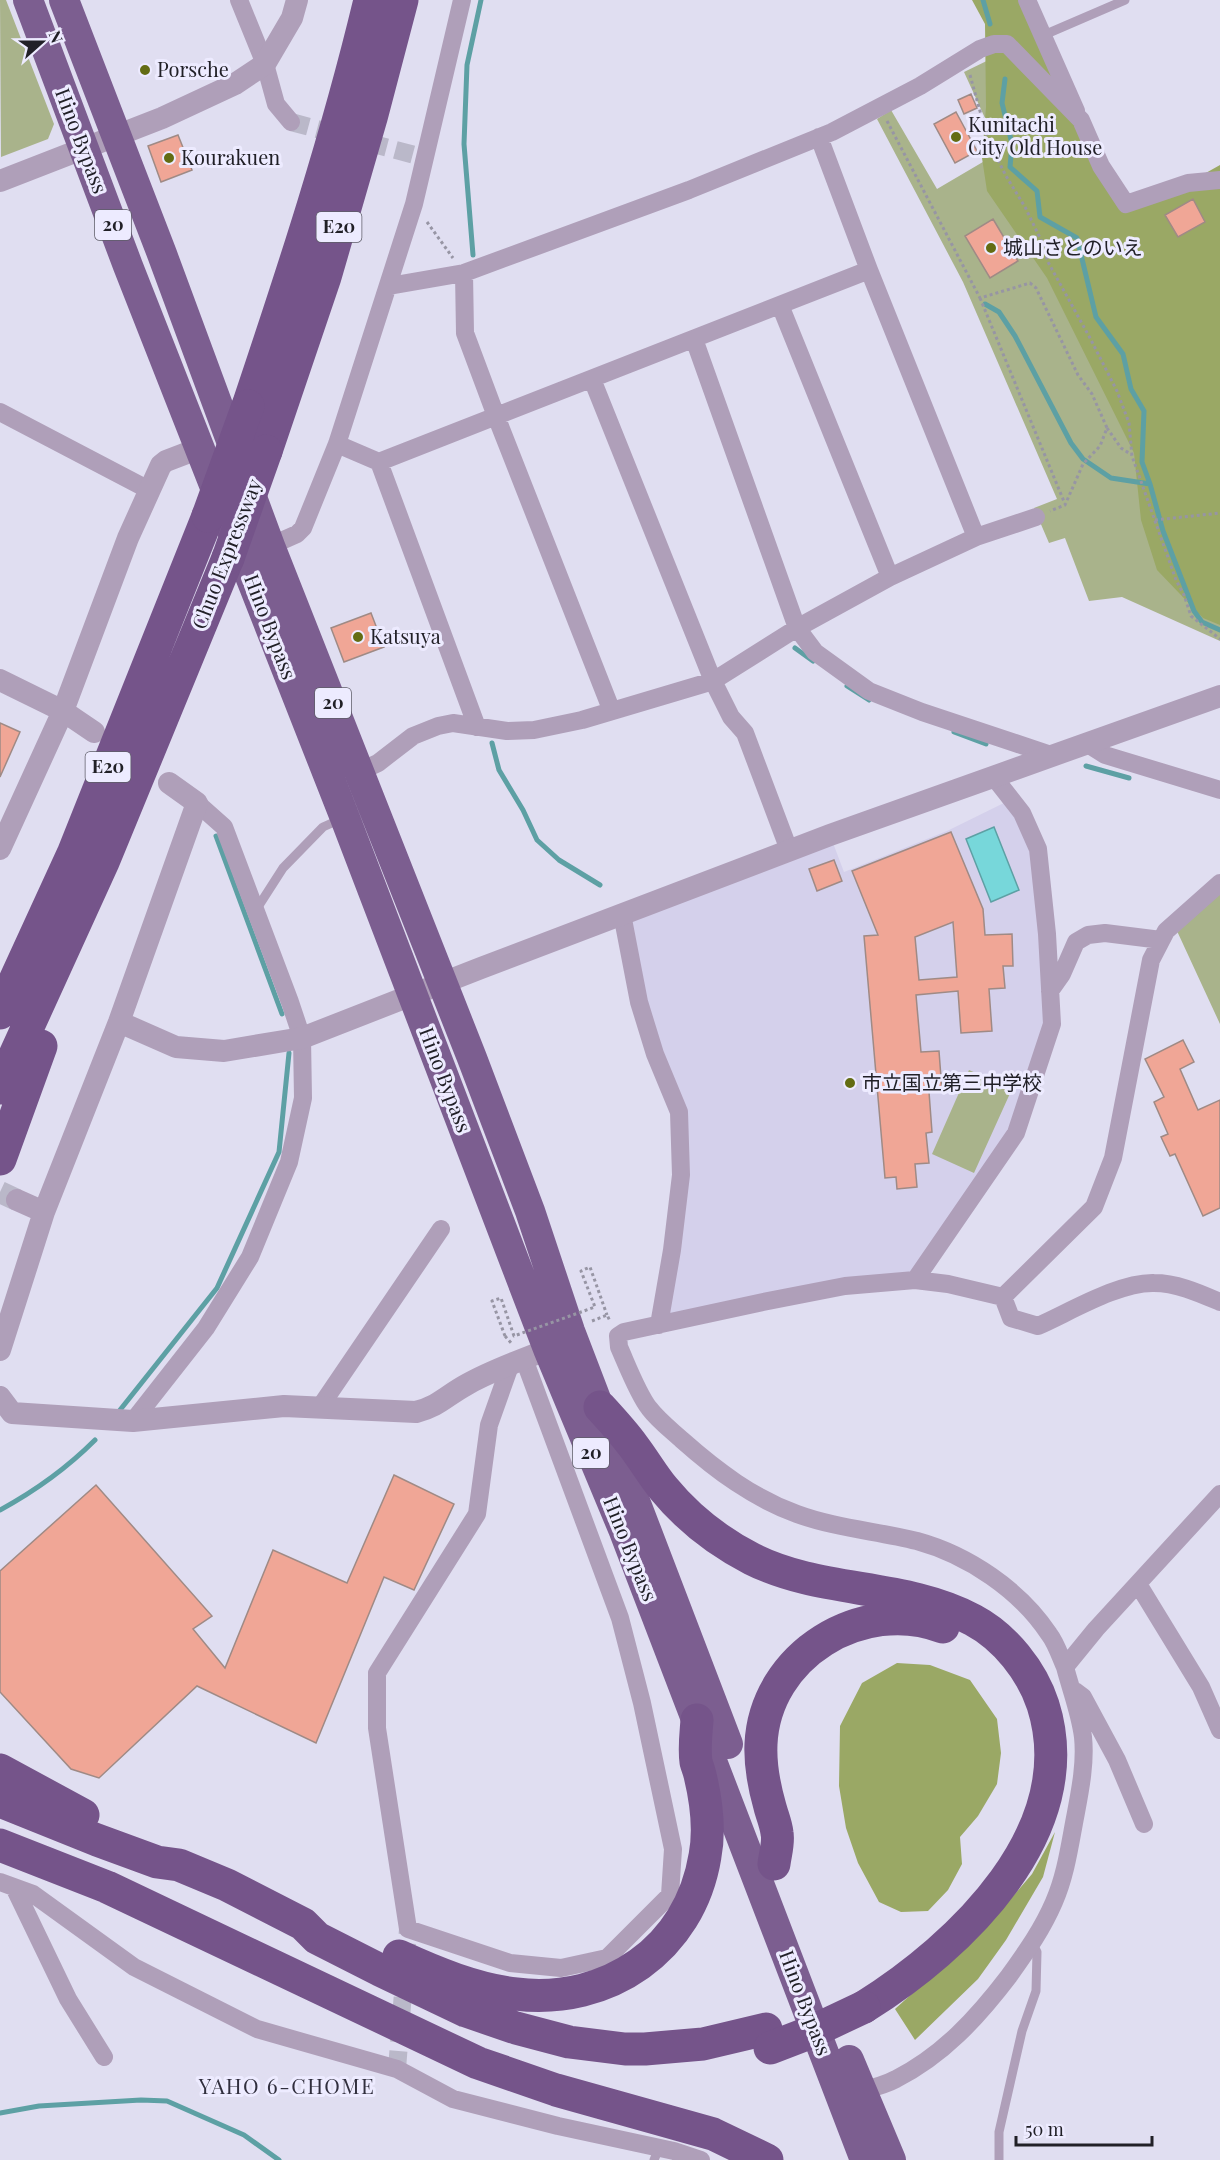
<svg xmlns="http://www.w3.org/2000/svg" width="1220" height="2160" font-family="'Playfair Display','Noto Sans JP',serif">
  <rect width="100%" height="100%" fill="#e0def1"/>
  <path fill="#d4d0eb" d="M1012,799L1038,849L1052,1024L1016,1133L915,1280L659,1325L679,1112L622,914L830,835L844,872L947,831Z"/>
  <path fill="#a9b38b" d="M0,0H6L54,124L48,139L1,157Z
    M1001,54L1220,519V641L1122,597L1089,601L1065,538L1049,543L1034,508L1057,499L963,282L877,119L891,110L937,189L988,159L995,140L964,72Z
    M1220,892V1024L1177,931Z
    M969,1070L1012,1089L974,1173L932,1154Z"/>
  <path fill="#9aa865" d="M972,0H1027L1126,203L1188,183L1220,165V625L1203,618L1157,570L1141,520L1134,453L1047,278L987,191L982,158L986,107L985,24Z
    M897,1663L930,1665L970,1680L997,1719L1001,1753L997,1784L978,1816L960,1837L962,1864L948,1890L928,1911L901,1912L879,1902L858,1863L846,1828L839,1786L840,1726L862,1683Z
    M1055,1832L1043,1877L1006,1940L978,1979L915,2040L895,2009L990,1923L1032,1874Z"/>
  <path fill="#77d7da" stroke="#5da0a4" stroke-width="1.5" d="M994,827L1019,890L991,902L966,839Z"/>
  <g fill="none" stroke-linecap="round" stroke-linejoin="round">
    <path stroke="#5da0a4" stroke-width="5" d="M983,0L990,24
      M1005,79L1002,103L1012,144L1010,167L1037,191L1040,217L1077,238L1096,317L1123,354L1131,389L1144,411L1142,462L1150,484L1163,531L1194,611L1202,622L1220,630
      M473,255L464,144L467,65L481,0
      M985,304L999,312L1015,336L1071,443L1083,459L1111,478L1150,484
      M795,648L813,661
      M847,686L869,700
      M954,732L986,744
      M492,743L499,770L523,810L537,840L559,860L600,885
      M1086,766L1129,778
      M216,836L282,1014
      M120,1410L217,1288L279,1152L289,1053
      M0,1510C35,1491 67,1468 95,1440
      M0,2113L39,2106L141,2100L167,2101L244,2135L279,2160"/>
  </g>
  <path fill="#f0a696" stroke="#9f8a85" stroke-width="1.5" fill-rule="evenodd" d="M971,94L977,108L964,114L958,100Z
    M956,112L977,151L955,163L934,124Z
    M178,135L192,170L161,182L148,146Z
    M1193,199L1205,222L1178,237L1165,215Z
    M993,219L1018,261L990,278L965,236Z
    M371,613L384,647L344,662L331,628Z
    M0,723L20,732L0,777Z
    M951,832L983,909L985,935L1012,934L1013,966H1003L1005,988L989,989L992,1031L961,1033L958,991L916,995L921,1052L939,1051L942,1091L929,1092L932,1132L926,1133L929,1163L915,1164L917,1187L897,1189L896,1177L885,1178L864,936L878,935L852,871ZM953,922L957,977L919,980L915,937Z
    M834,860L842,881L817,891L809,869Z
    M1183,1040L1194,1062L1180,1069L1198,1110L1220,1100V1208L1203,1216L1175,1154L1170,1156L1161,1137L1168,1134L1154,1102L1164,1097L1145,1059Z
    M394,1475L454,1504L414,1590L384,1577L316,1743L197,1686L99,1778L71,1769L0,1692V1571L96,1485L212,1616L193,1629L225,1668L273,1550L347,1583Z"/>
  <g fill="none" stroke-linecap="round" stroke-linejoin="round">
    <path stroke="#bab8c9" stroke-width="18" stroke-dasharray="18 9" stroke-linecap="butt" d="M291,122L426,158
      M397,2069L408,1929"/>
    <path stroke="#bab8c9" stroke-width="22" stroke-dasharray="22 11" stroke-linecap="butt" d="M0,1192L17,1200"/>
    <path stroke="#9795a4" stroke-width="3" stroke-dasharray="3 3" stroke-linecap="butt" d="M970,75L988,140L1006,176L1025,207L1042,242L1048,262L1090,338L1117,391L1129,423L1132,456L1176,580L1184,595L1191,616L1220,639
      M887,121L980,298L1030,283L1036,288L1078,375L1092,394L1107,428L1100,446L1083,464L1065,505L1050,511
      M427,222L453,258
      M980,298L1065,504
      M1107,428L1121,448L1132,455
      M1155,520L1220,513
      M592,1321L607,1315L610,1321
      M505,1336L512,1344"/>
    <path stroke="#af9fb9" stroke-width="9" d="M1044,35L1125,0
      M256,910L283,868L323,827L341,819
      M654,2160L659,2148
      M999,2160V2132L1022,2031L1036,1991L1037,1952L1033,1944"/>
    <path stroke="#af9fb9" stroke-width="18" d="M239,0L265,64L276,104L291,122
      M1027,0L1076,111
      M819,137L869,270L976,537
      M464,273L465,333L496,416L611,709
      M389,286L464,273L689,190L832,132L920,86L980,49L994,44H1007L1081,120L1101,166L1126,204L1188,183L1220,180
      M780,305L890,577
      M694,339L797,628L890,577L976,537L1036,517
      M592,379L713,681L731,717L745,733L789,850
      M0,412L149,490
      M337,444L379,462L477,727
      M379,462L869,270
      M270,546L297,534L303,528L337,444L414,204L462,0
      M1086,743L1105,755L1220,790
      M361,771L378,763L413,736L438,726L453,723L507,731L534,730L582,720L713,681L797,628L815,652L869,691L922,712L1051,755
      M993,776L1022,813L1038,849L1047,934L1052,1024L1016,1133L915,1280L845,1286L763,1302L624,1332L618,1336L619,1347C627,1365 638,1394 649,1408C658,1420 671,1430 682,1440C717,1471 753,1498 797,1514C835,1528 877,1531 917,1541C968,1555 1020,1590 1049,1634C1056,1643 1060,1656 1065,1667L1096,1629L1220,1494
      M622,914L639,1002L655,1054L679,1112L681,1175L672,1250L659,1325
      M1050,991L1062,974L1076,942L1088,935L1105,933L1161,940
      M915,1280L948,1284L1003,1297L1094,1207L1113,1158L1151,960L1166,931L1220,883
      M1003,1297L1011,1318L1038,1326C1070,1312 1119,1282 1154,1283C1177,1283 1199,1293 1220,1302
      M511,1363L489,1425L477,1514L377,1673V1728L408,1929L510,1963L561,1968L607,1958L670,1895L673,1849L642,1703L620,1618L524,1359
      M320,1407L441,1229
      M133,1421L206,1328L250,1257L289,1162L303,1098L302,1038L290,1002L224,827L197,803
      M1138,1584L1201,1687L1220,1730
      M1075,1691L1083,1697L1117,1760L1144,1824
      M0,1882L33,1894L134,1967L257,2029L397,2069L453,2099L558,2126L674,2151L701,2160
      M14,1887L68,1999L104,2057
      M861,2091C873,2088 885,2085 896,2079C943,2055 977,2018 1009,1976C1026,1952 1042,1930 1054,1902C1065,1877 1069,1850 1074,1823C1079,1796 1086,1765 1083,1737C1080,1713 1071,1690 1065,1667"/>
    <path stroke="#af9fb9" stroke-width="22" d="M0,181L162,118L235,84L265,64L292,18L297,0
      M0,680L63,711L94,732
      M0,849L63,711L128,538L161,465L166,461L200,448
      M119,1022L176,1047L224,1051L302,1038L481,968L830,835L1220,696
      M17,1200L44,1212
      M0,1350L44,1212L119,1022L197,803L169,783
      M0,1397L12,1413L133,1421L284,1406L416,1412C439,1406 446,1396 466,1385C492,1370 520,1361 548,1349"/>
    <path stroke="#7c5e90" stroke-width="30" d="M28,0L128,266L345,818L548,1349L623,1529L865,2160
      M64,0L162,254L270,546L472,1058L530,1211L570,1331L728,1744
      M849,2060L891,2160"/>
    <path stroke="#75548a" stroke-width="33" d="M248,406C293,272 337,138 370,0
      M266,451L325,277L371,118L402,0
      M0,1013L73,854L208,516
      M0,1088L103,862L228,558
      M0,1159L41,1046
      M600,1407C612,1420 624,1433 634,1447C644,1460 653,1476 664,1489C687,1517 719,1542 752,1559C821,1594 904,1583 973,1620C1005,1637 1032,1671 1043,1705C1083,1831 960,1947 864,2007
      M0,1770L83,1815
      M0,1801L97,1840L157,1862L179,1865L227,1885L303,1924L317,1938L380,1970L466,2011L516,2028L569,2042L625,2049H645L703,2044L766,2029
      M0,1845L107,1887L478,2063L556,2090L713,2134L767,2160
      M774,1864C775,1855 779,1842 777,1833C776,1824 772,1815 770,1807C764,1786 760,1765 761,1744C765,1655 862,1596 943,1627
      M399,1956C436,1973 475,1989 516,1994C608,2005 690,1949 705,1856C710,1830 706,1800 700,1775C699,1770 697,1766 696,1762C694,1748 696,1734 697,1720"/>
    <path stroke="#9795a4" stroke-width="3" stroke-dasharray="3 3" stroke-linecap="butt" d="M505,1336L492,1301L501,1298L514,1336L595,1307L581,1271L590,1267L607,1315"/>
    <path stroke="#75548a" stroke-width="33" d="M208,516L248,406
      M228,558L266,451
      M770,2048L809,2033L864,2007"/>
  </g>
  <g fill="#636c13" stroke="#edebff" stroke-width="2">
    <circle cx="145" cy="70" r="6"/>
    <circle cx="956" cy="137" r="6"/>
    <circle cx="169" cy="158" r="6"/>
    <circle cx="991" cy="248" r="6"/>
    <circle cx="358" cy="637" r="6"/>
    <circle cx="850" cy="1083" r="6"/>
  </g>
  <g text-anchor="middle" stroke-width="6" stroke-linejoin="round" paint-order="stroke">
    <g fill="#edebff" stroke="#5e5d68" stroke-width="1.5">
      <rect x="95" y="210" width="36" height="30" rx="4.5"/>
      <rect x="316.5" y="212" width="45" height="30" rx="4.5"/>
      <rect x="315" y="688" width="36" height="30" rx="4.5"/>
      <rect x="85.5" y="752" width="45" height="30" rx="4.5"/>
      <rect x="573" y="1438" width="36" height="30" rx="4.5"/>
    </g>
    <g font-size="18" font-weight="bold" fill="#212027">
      <text x="113" y="231">20</text>
      <text x="339" y="233">E20</text>
      <text x="333" y="709">20</text>
      <text x="108" y="773">E20</text>
      <text x="591" y="1459">20</text>
    </g>
    <g font-size="20" fill="#212027" stroke="#edebff" text-anchor="start">
      <text x="157" y="77">Porsche</text>
      <text x="968" y="132">Kunitachi<tspan x="968" dy="23">City Old House</tspan></text>
      <text x="181" y="165">Kourakuen</text>
      <text x="1003" y="255">城山さとのいえ</text>
      <text x="370" y="644">Katsuya</text>
      <text x="862" y="1090">市立国立第三中学校</text>
    </g>
    <g font-size="20" fill="#212027" stroke="#edebff">
      <text transform="translate(81 141) rotate(69)" y="7">Hino Bypass</text>
      <text transform="translate(227 554) rotate(-69)" y="7">Chuo Expressway</text>
      <text transform="translate(270 627) rotate(69)" y="7">Hino Bypass</text>
      <text transform="translate(445 1080) rotate(69)" y="7">Hino Bypass</text>
      <text transform="translate(630 1549) rotate(68)" y="7">Hino Bypass</text>
      <text transform="translate(805 2003) rotate(69)" y="7">Hino Bypass</text>
    </g>
    <g font-size="21" letter-spacing="1.5" fill="#312f3e" stroke="#edebff">
      <text x="287" y="2094">YAHO 6-CHOME</text>
    </g>
  </g>
  <g transform="translate(42 42) rotate(69)" stroke="#edebff" stroke-width="4.5" paint-order="stroke">
  <path d="M0-4.5L10 22L0 15L-10 22Z" fill="#212027"/>
  <text y="-9" font-size="16" font-weight="bold" text-anchor="middle" fill="#212027">N</text>
  </g>
  <path d="M1016 2136v9h136v-9" fill="none" stroke="#212027" stroke-width="3"/>
  <text x="1025" y="2136" font-size="18" fill="#212027" stroke="#edebff" stroke-width="4.5" paint-order="stroke">50 m</text>
</svg>
